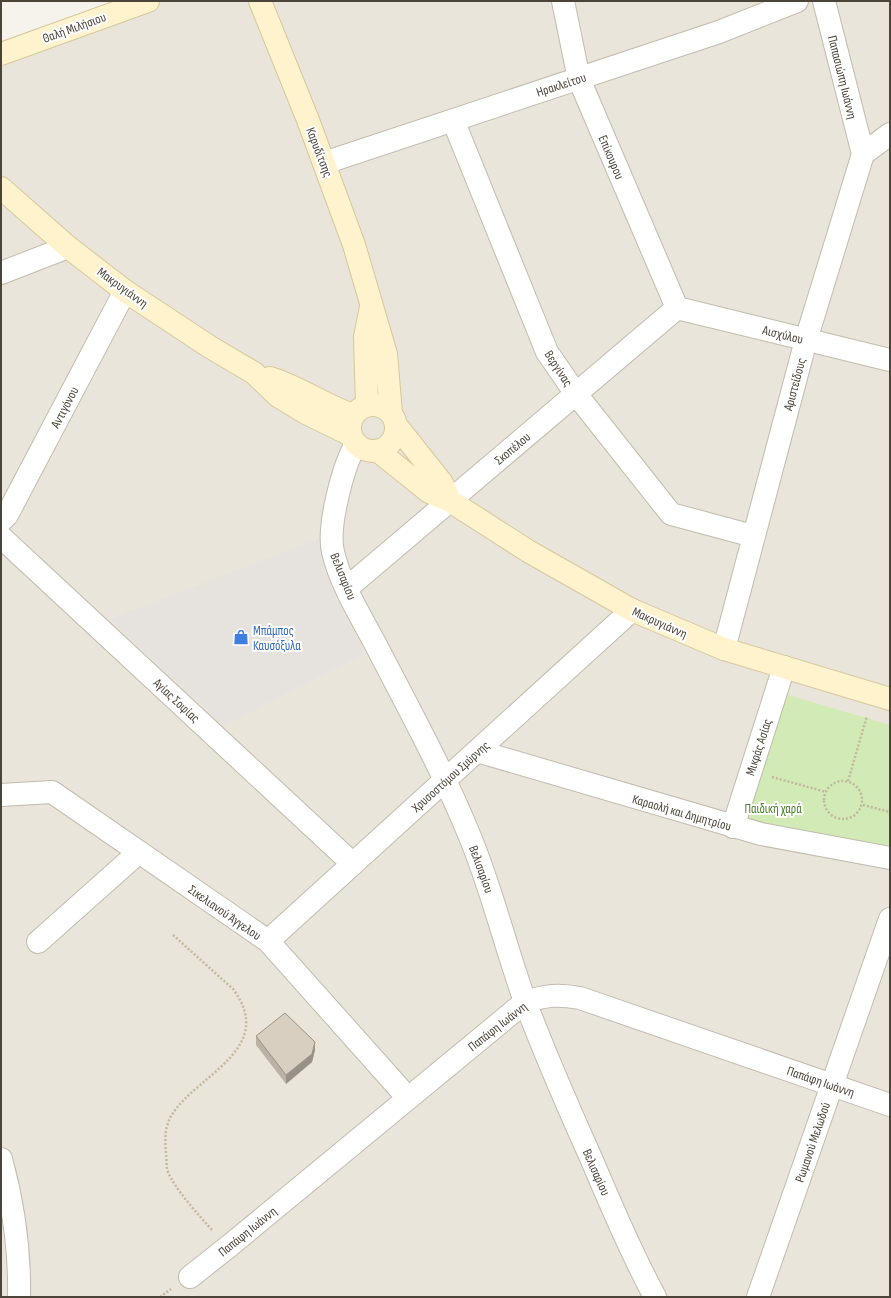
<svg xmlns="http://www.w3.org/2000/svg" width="891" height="1298" font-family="'Sofia Sans Condensed',sans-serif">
  <rect width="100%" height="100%" fill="#f6f3ec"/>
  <path fill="#eae5da" d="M161,1H890V1297H1V67Z"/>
  <path fill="#e6e2dd" d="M321,538L325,570L335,597L364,654L223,726L110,619Z"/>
  <path fill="#d2eab5" d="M785,694L890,725V849L745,821Z"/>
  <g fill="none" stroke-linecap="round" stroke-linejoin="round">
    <defs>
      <path id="street" d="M563,1L579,79L677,308
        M824,1L863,154
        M453,120L547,352L576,394L671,514L753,536
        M324,163L719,32L797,1
        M1,273L68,247
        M677,308L890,360
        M356,444C343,466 327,527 333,552C341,586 362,618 378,649C409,709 442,769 468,832C492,888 505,947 526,1004C546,1056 568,1107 591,1158C611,1205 631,1252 655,1297
        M1,521L7,515L125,291
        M1,537L353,864
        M347,588L677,308
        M724,649L806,340L863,154L890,134
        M477,751L761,834L890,858
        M1,795L52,792L268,941L408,1098
        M733,827L784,667
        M268,941L632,610
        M38,942L139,852
        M1,1159C13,1203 20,1251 19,1297
        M190,1277L228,1247L525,1002C547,995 558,994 580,998L890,1105
        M758,1297L890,919"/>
      <path id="secondary" d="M260,1L308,120L354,245L386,354L391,413
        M1,54L148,1
        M1,188L68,247L125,291L210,347L254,373L278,396L306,413L351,435
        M270,378C299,387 324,405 353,415
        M350 428a23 23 0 1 1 46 0a23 23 0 1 1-46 0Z
        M367,405L365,337L371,307
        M396,425L442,483L450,501
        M378,451L429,492L450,501L528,551L632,610L724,649L890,699"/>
    </defs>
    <use href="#street" stroke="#c2bbae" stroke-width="24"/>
    <use href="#secondary" stroke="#d6c79b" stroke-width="24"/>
    <path stroke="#c4b79f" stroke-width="2.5" stroke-dasharray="2 2" stroke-linecap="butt" d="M772,777L826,792
      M824 800a19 19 0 1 1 38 0a19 19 0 1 1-38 0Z
      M848,781L867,716
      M863,805L890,812
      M173,935L233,989C277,1048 199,1074 173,1113C164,1126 165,1140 166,1154C167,1160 166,1167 168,1172C174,1188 201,1218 213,1231
      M160,1297L171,1289"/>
    <use href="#street" stroke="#fff" stroke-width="22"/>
    <use href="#secondary" stroke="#fff3cd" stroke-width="22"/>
  </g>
  <path fill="#bab2a6" d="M890,968V993L889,992V971Z
    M256,1036L315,1050L312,1062L286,1084L256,1045Z"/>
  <path fill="#979187" d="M315,1042V1050L312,1062L286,1084V1075Z"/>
  <path fill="#d8cfc1" stroke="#979187" d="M285,1013L315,1042L312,1054L286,1075L256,1036Z"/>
  <defs>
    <symbol id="shop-bare" viewBox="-9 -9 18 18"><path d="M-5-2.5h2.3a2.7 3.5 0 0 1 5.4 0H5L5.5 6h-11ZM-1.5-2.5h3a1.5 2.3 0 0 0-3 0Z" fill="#3f7fe0" stroke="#fff" stroke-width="2.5" paint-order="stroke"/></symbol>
  </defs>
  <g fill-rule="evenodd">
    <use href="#shop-bare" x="230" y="626" width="22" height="22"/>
  </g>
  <g text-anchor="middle" stroke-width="4" stroke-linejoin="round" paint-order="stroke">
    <g font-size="13" fill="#4b4439" stroke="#fff">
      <text transform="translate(74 27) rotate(-20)" y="5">Θαλή Μιλήσιου</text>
      <text transform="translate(843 77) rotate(76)" y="5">Παπασιώπη Ιωάννη</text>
      <text transform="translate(561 84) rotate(-18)" y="5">Ηρακλείτου</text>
      <text transform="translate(320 152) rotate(69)" y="5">Καρυδίτσης</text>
      <text transform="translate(612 157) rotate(67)" y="5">Επίκουρου</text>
      <text transform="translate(123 287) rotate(36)" y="5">Μακρυγιάννη</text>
      <text transform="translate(783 334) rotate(14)" y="5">Αισχύλου</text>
      <text transform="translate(559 368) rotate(57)" y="5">Βεργίνας</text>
      <text transform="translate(794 384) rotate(-75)" y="5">Αριστείδους</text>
      <text transform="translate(64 407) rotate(-62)" y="5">Αντιγόνου</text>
      <text transform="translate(512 448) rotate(-40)" y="5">Σκοπέλου</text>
      <text transform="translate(344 576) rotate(68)" y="5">Βελισαρίου</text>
      <text transform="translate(660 622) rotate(24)" y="5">Μακρυγιάννη</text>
      <text transform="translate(177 700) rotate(43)" y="5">Αγίας Σοφίας</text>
      <text transform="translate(758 747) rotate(-72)" y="5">Μικράς Ασίας</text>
      <text transform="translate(450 776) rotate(-42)" y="5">Χρυσοστόμου Σμύρνης</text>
      <text transform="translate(682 812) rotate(16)" y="5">Καραολή και Δημητρίου</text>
      <text transform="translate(482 869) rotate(70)" y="5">Βελισαρίου</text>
      <text transform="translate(225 912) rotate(35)" y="5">Σικελιανού Άγγελου</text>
      <text transform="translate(497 1026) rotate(-38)" y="5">Παπάφη Ιωάννη</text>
      <text transform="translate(821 1081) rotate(19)" y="5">Παπάφη Ιωάννη</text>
      <text transform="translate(812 1142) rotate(-71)" y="5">Ρωμανού Μελωδού</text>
      <text transform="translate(597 1172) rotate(66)" y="5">Βελισαρίου</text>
      <text transform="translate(247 1231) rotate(-39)" y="5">Παπάφη Ιωάννη</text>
    </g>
    <g font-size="13" fill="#366cbe" stroke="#fff" text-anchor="start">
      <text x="253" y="635">Μπάμπος<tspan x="253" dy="15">Καυσόξυλα</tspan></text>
    </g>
    <g font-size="13" fill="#4a7f2a" stroke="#fff">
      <text x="773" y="813">Παιδική χαρά</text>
    </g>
  </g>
  <rect width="891" height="1298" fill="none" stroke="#4b4439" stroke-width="4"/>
</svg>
